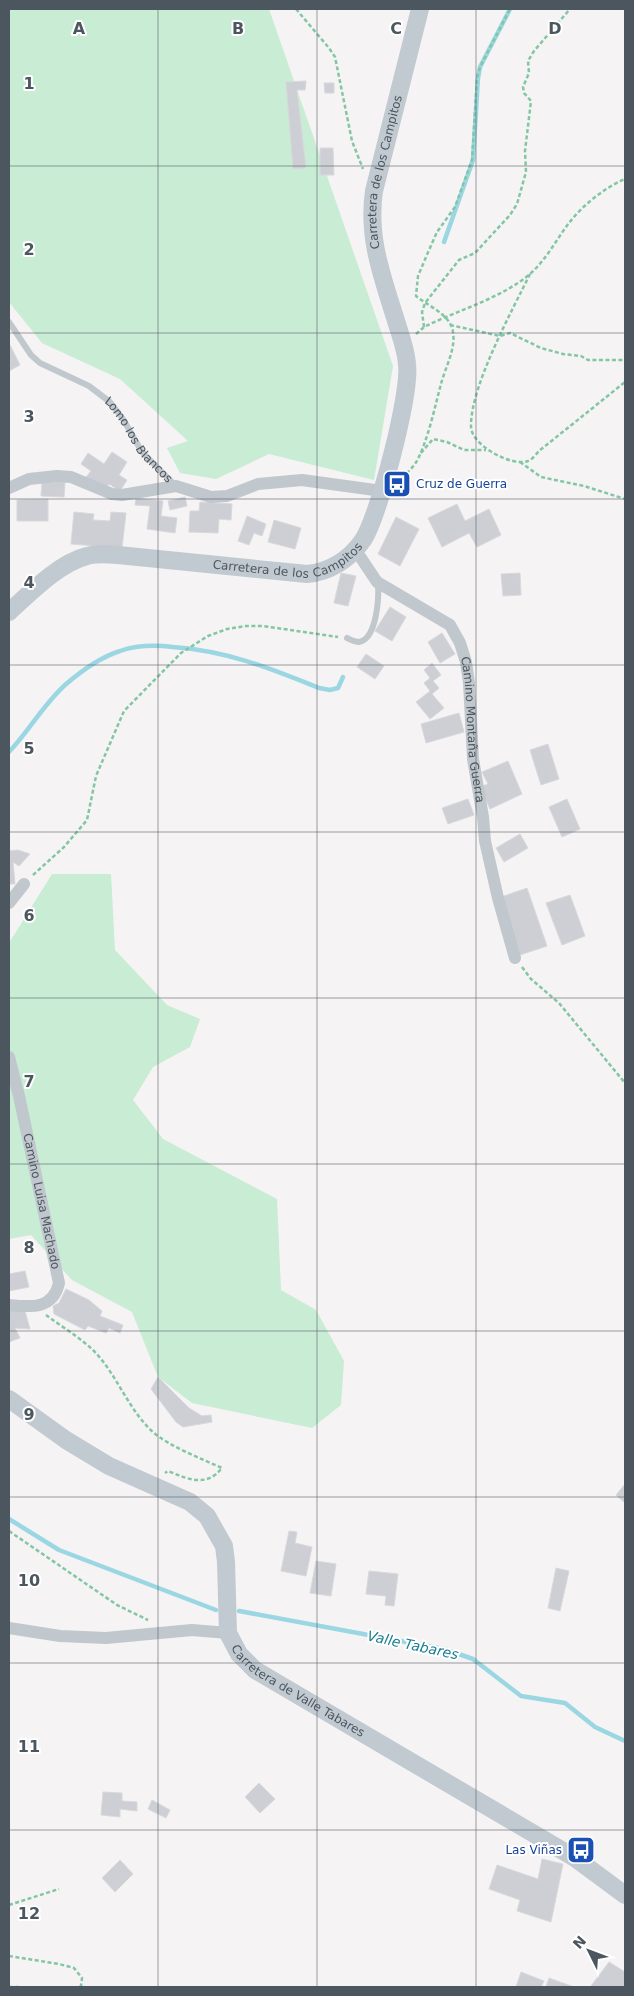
<svg xmlns="http://www.w3.org/2000/svg" width="634" height="1996" font-family="'DejaVu Sans',sans-serif">
  <rect width="100%" height="100%" fill="#f5f3f3"/>
  <path fill="#c8ecd4" d="M9,9H269L393,366L374,480L269,454L216,479L180,473L167,448L188,441L120,379L42,343L9,302Z
    M52,874H111L115,950L167,1005L200,1019L190,1047L153,1067L133,1100L163,1139L277,1199L281,1290L316,1310L344,1361L341,1405L312,1428L192,1403L158,1377L132,1312L72,1280L31,1235L9,1239V943Z"/>
  <g fill="none" stroke-linecap="round" stroke-linejoin="round">
    <path stroke="#9ad7e3" stroke-width="4.5" d="M444,242L473,160L478,78L480,67L510,9
      M9,752C29,731 43,705 65,685C80,672 101,657 120,651C137,645 156,645 173,647C228,651 269,668 319,688L330,690L338,688L343,677
      M9,1519L59,1550L216,1610
      M239,1611L444,1649L473,1659L521,1696L565,1703L595,1727L625,1741"/>
  </g>
  <path fill="#cdcfd4" stroke="#d7d9dd" d="M306,81L305,90H297L306,168L293,169L286,82Z
    M324,83H334V93H325Z
    M320,148H333L334,175H320Z
    M9,343L20,365L9,371Z
    M112,452L127,462L119,475L127,480L120,491L109,484L105,490L86,477L91,471L81,464L88,453L104,464Z
    M42,482H65L64,497L41,496Z
    M185,497L187,506L170,510L168,501Z
    M136,498L163,501L161,516L177,518L175,533L147,529L150,506L135,505Z
    M48,499V521H17V500Z
    M200,502L232,504L231,520L219,519L218,533L189,532L190,511H199Z
    M457,504L465,521L489,509L501,535L477,547L469,533L442,547L428,518Z
    M74,512L94,514L93,520L110,521L111,512L126,513L122,548L71,544Z
    M247,516L266,524L262,536L254,533L249,545L238,541Z
    M396,517L419,529L400,566L378,554Z
    M274,520L301,528L295,549L268,542Z
    M341,573L356,576L348,606L334,603Z
    M520,573L521,595L503,596L501,574Z
    M390,607L406,617L392,641L375,631Z
    M442,633L455,654L440,663L428,642Z
    M366,654L384,666L375,679L357,667Z
    M432,663L441,675L433,681L439,688L432,694L444,708L430,719L416,702L430,691L424,683L430,678L424,670Z
    M459,713L464,732L426,743L421,724Z
    M548,744L559,779L541,785L530,750Z
    M508,761L522,794L490,809L480,787L488,784L482,772Z
    M468,799L474,815L448,824L442,808Z
    M567,799L580,829L562,837L549,807Z
    M520,834L528,848L504,862L496,848Z
    M18,850L30,854L19,866L13,862L15,884H9V851Z
    M527,888L547,946L520,955L501,897Z
    M570,895L585,936L562,945L546,903Z
    M25,1271L29,1287L9,1291V1274Z
    M66,1289L89,1300L102,1311L100,1316L123,1325L120,1333L109,1328L106,1333L88,1326L85,1330L54,1314L53,1306L59,1303Z
    M9,1310L25,1311L30,1329L15,1328L20,1338L9,1342Z
    M158,1377L189,1408L202,1416L211,1415L212,1422L183,1427L176,1422L151,1389Z
    M625,1484V1503L616,1495Z
    M289,1531L297,1532L295,1543L312,1547L306,1576L281,1571Z
    M316,1561L336,1564L331,1596L310,1593Z
    M556,1568L569,1571L560,1611L548,1608Z
    M369,1571L398,1574L394,1606L385,1605L386,1596L366,1594Z
    M259,1783L275,1799L260,1813L245,1797Z
    M103,1792L122,1793V1801L137,1802V1811L120,1809V1817L101,1815Z
    M152,1800L170,1810L166,1818L148,1809Z
    M542,1859L563,1864L551,1922L517,1911L520,1900L489,1889L497,1865L538,1879Z
    M120,1860L133,1874L115,1892L102,1878Z
    M609,1962L625,1972V1987H593L591,1986Z
    M521,1972L544,1981L541,1987H516Z
    M549,1978L574,1987H546Z"/>
  <g fill="none" stroke-linecap="round" stroke-linejoin="round">
    <path stroke="#83c6a3" stroke-width="2.5" stroke-dasharray="4 2.5" stroke-linecap="butt" d="M296,9L329,48L335,57L352,141L363,169
      M530,274C512,311 470,387 471,427C472,446 512,467 528,461C532,460 536,454 539,451L625,382
      M450,325L500,336L510,333L541,348L563,354L581,356L588,360H625
      M424,327L422,312L425,303L459,260L475,253L510,215L517,204L526,172L525,151L531,101L524,93L523,87L529,73L528,61L534,51L570,9
      M416,334L424,327C458,310 500,299 530,274C546,260 556,240 569,223C583,205 604,188 625,179
      M421,453L433,439L447,442L464,450H486
      M520,462L541,477L584,486L625,499
      M402,478C406,474 411,469 415,464C427,445 435,406 441,384C445,368 456,349 453,332C451,315 428,306 416,296L418,276L429,250L437,232L455,207L472,160L477,78L480,67L510,9
      M33,875L64,847L87,820L96,776L124,711L181,653L208,636L227,629L246,626H263L338,637
      M522,967L531,979L559,1003L625,1083
      M46,1315C61,1326 79,1337 93,1350C117,1374 128,1410 154,1433C171,1447 202,1459 222,1468C206,1488 188,1479 168,1471L165,1473
      M9,1531L117,1605L148,1620
      M9,1905L59,1889
      M9,1956L59,1964L74,1968L82,1978L81,1986L78,1987
      M9,1987H19"/>
    <g stroke="#c0c7cd" stroke-width="6">
      <path id="s1" d="M9,322L31,355L40,363L89,386L110,402L123,419L142,452L176,486"/>
      <path d="M347,638C351,640 354,642 359,642C377,639 379,597 378,583"/>
    </g>
    <g stroke="#c0c7cd" stroke-width="12">
      <path d="M9,488L29,479L57,476L71,477L112,494L122,495L176,486L211,497L227,496L258,484L302,480L382,491"/>
      <path id="s2" d="M354,551L361,558L377,582L450,625L460,643L466,662L469,683L473,759L483,817L485,841L498,898L515,958"/>
      <path d="M9,903L24,884"/>
      <path id="s3" d="M9,1057L19,1096L59,1283C53,1310 30,1307 9,1305"/>
      <path d="M9,1628L60,1636L106,1638L192,1630L228,1633"/>
    </g>
    <g stroke="#c1c9d1" stroke-width="18">
      <path id="s4" d="M9,612C30,593 59,563 87,556C97,553 107,554 118,555L307,574C330,572 350,559 363,540C379,516 411,392 407,364C406,350 401,337 397,324C383,278 367,239 374,191L420,9"/>
      <path id="s5" d="M9,1399L66,1440L109,1466L190,1502L207,1516L224,1546L226,1562L228,1633L239,1654L255,1670L575,1858L625,1895"/>
    </g>
  </g>
  <path fill="none" stroke="#4c565e" stroke-width="1" stroke-opacity="0.55" d="M158,9V1987M317,9V1987M476,9V1987M9,166H625M9,333H625M9,499H625M9,665H625M9,832H625M9,998H625M9,1164H625M9,1331H625M9,1497H625M9,1663H625M9,1830H625"/>
  <defs>
    <symbol id="bus-square" viewBox="-11 -11 22 22"><rect x="-9" y="-9" width="18" height="18" rx="4" fill="#1a4fb4" stroke="#fff"/><path d="M-5-6H5V4H4V6H2V4H-2V6H-4V4H-5ZM-3.5-4V0h7V-4ZM-3.5 1.2v1.5H-2V1.2ZM2 1.2v1.5H3.5V1.2Z" fill="#fff"/></symbol>
  </defs>
  <g fill-rule="evenodd">
    <use href="#bus-square" x="381" y="468" width="32" height="32"/>
    <use href="#bus-square" x="565" y="1834" width="32" height="32"/>
  </g>
  <g text-anchor="middle" stroke-width="4" stroke-linejoin="round" paint-order="stroke">
    <g font-size="12" fill="#4c565e" stroke="#fff">
      <text dy="4" stroke="none"><textPath href="#s4" startOffset="766">Carretera de los Campitos</textPath></text>
      <text dy="4" stroke="none"><textPath href="#s1" startOffset="180">Lomo los Blancos</textPath></text>
      <text dy="4" stroke="none"><textPath href="#s4" startOffset="302">Carretera de los Campitos</textPath></text>
      <text dy="4" stroke="none"><textPath href="#s2" startOffset="232">Camino Montaña Guerra</textPath></text>
      <text dy="4" stroke="none"><textPath href="#s3" startOffset="148">Camino Luisa Machado</textPath></text>
      <text dy="4" stroke="none"><textPath href="#s5" startOffset="446">Carretera de Valle Tabares</textPath></text>
    </g>
    <g font-size="12" fill="#164399" stroke="#fff" text-anchor="start">
      <text x="416" y="488">Cruz de Guerra</text>
      <text x="562" y="1854" text-anchor="end">Las Viñas</text>
    </g>
    <g font-size="14" font-style="italic" fill="#1d7d92" stroke="#fff">
      <text transform="translate(413 1645) rotate(12)" y="5">Valle Tabares</text>
    </g>
  </g>
  <g font-size="16" text-anchor="middle" font-weight="bold" fill="#4c565e" stroke="#fff" stroke-width="4" stroke-linejoin="round" paint-order="stroke">
    <text x="79" y="34">A</text>
    <text x="238" y="34">B</text>
    <text x="396" y="34">C</text>
    <text x="555" y="34">D</text>
    <text x="29" y="89">1</text>
    <text x="29" y="255">2</text>
    <text x="29" y="422">3</text>
    <text x="29" y="588">4</text>
    <text x="29" y="754">5</text>
    <text x="29" y="921">6</text>
    <text x="29" y="1087">7</text>
    <text x="29" y="1253">8</text>
    <text x="29" y="1420">9</text>
    <text x="29" y="1586">10</text>
    <text x="29" y="1752">11</text>
    <text x="29" y="1919">12</text>
  </g>
  <rect width="634" height="1996" fill="none" stroke="#4c565e" stroke-width="20"/>
  <g transform="translate(589 1951) rotate(312)" stroke="#ffffff" stroke-width="4" paint-order="stroke">
  <path d="M0-4L9 19L0 12L-9 19Z" fill="#4c565e"/>
  <text y="-8" font-size="14" font-weight="bold" text-anchor="middle" fill="#4c565e">N</text>
  </g>
</svg>
